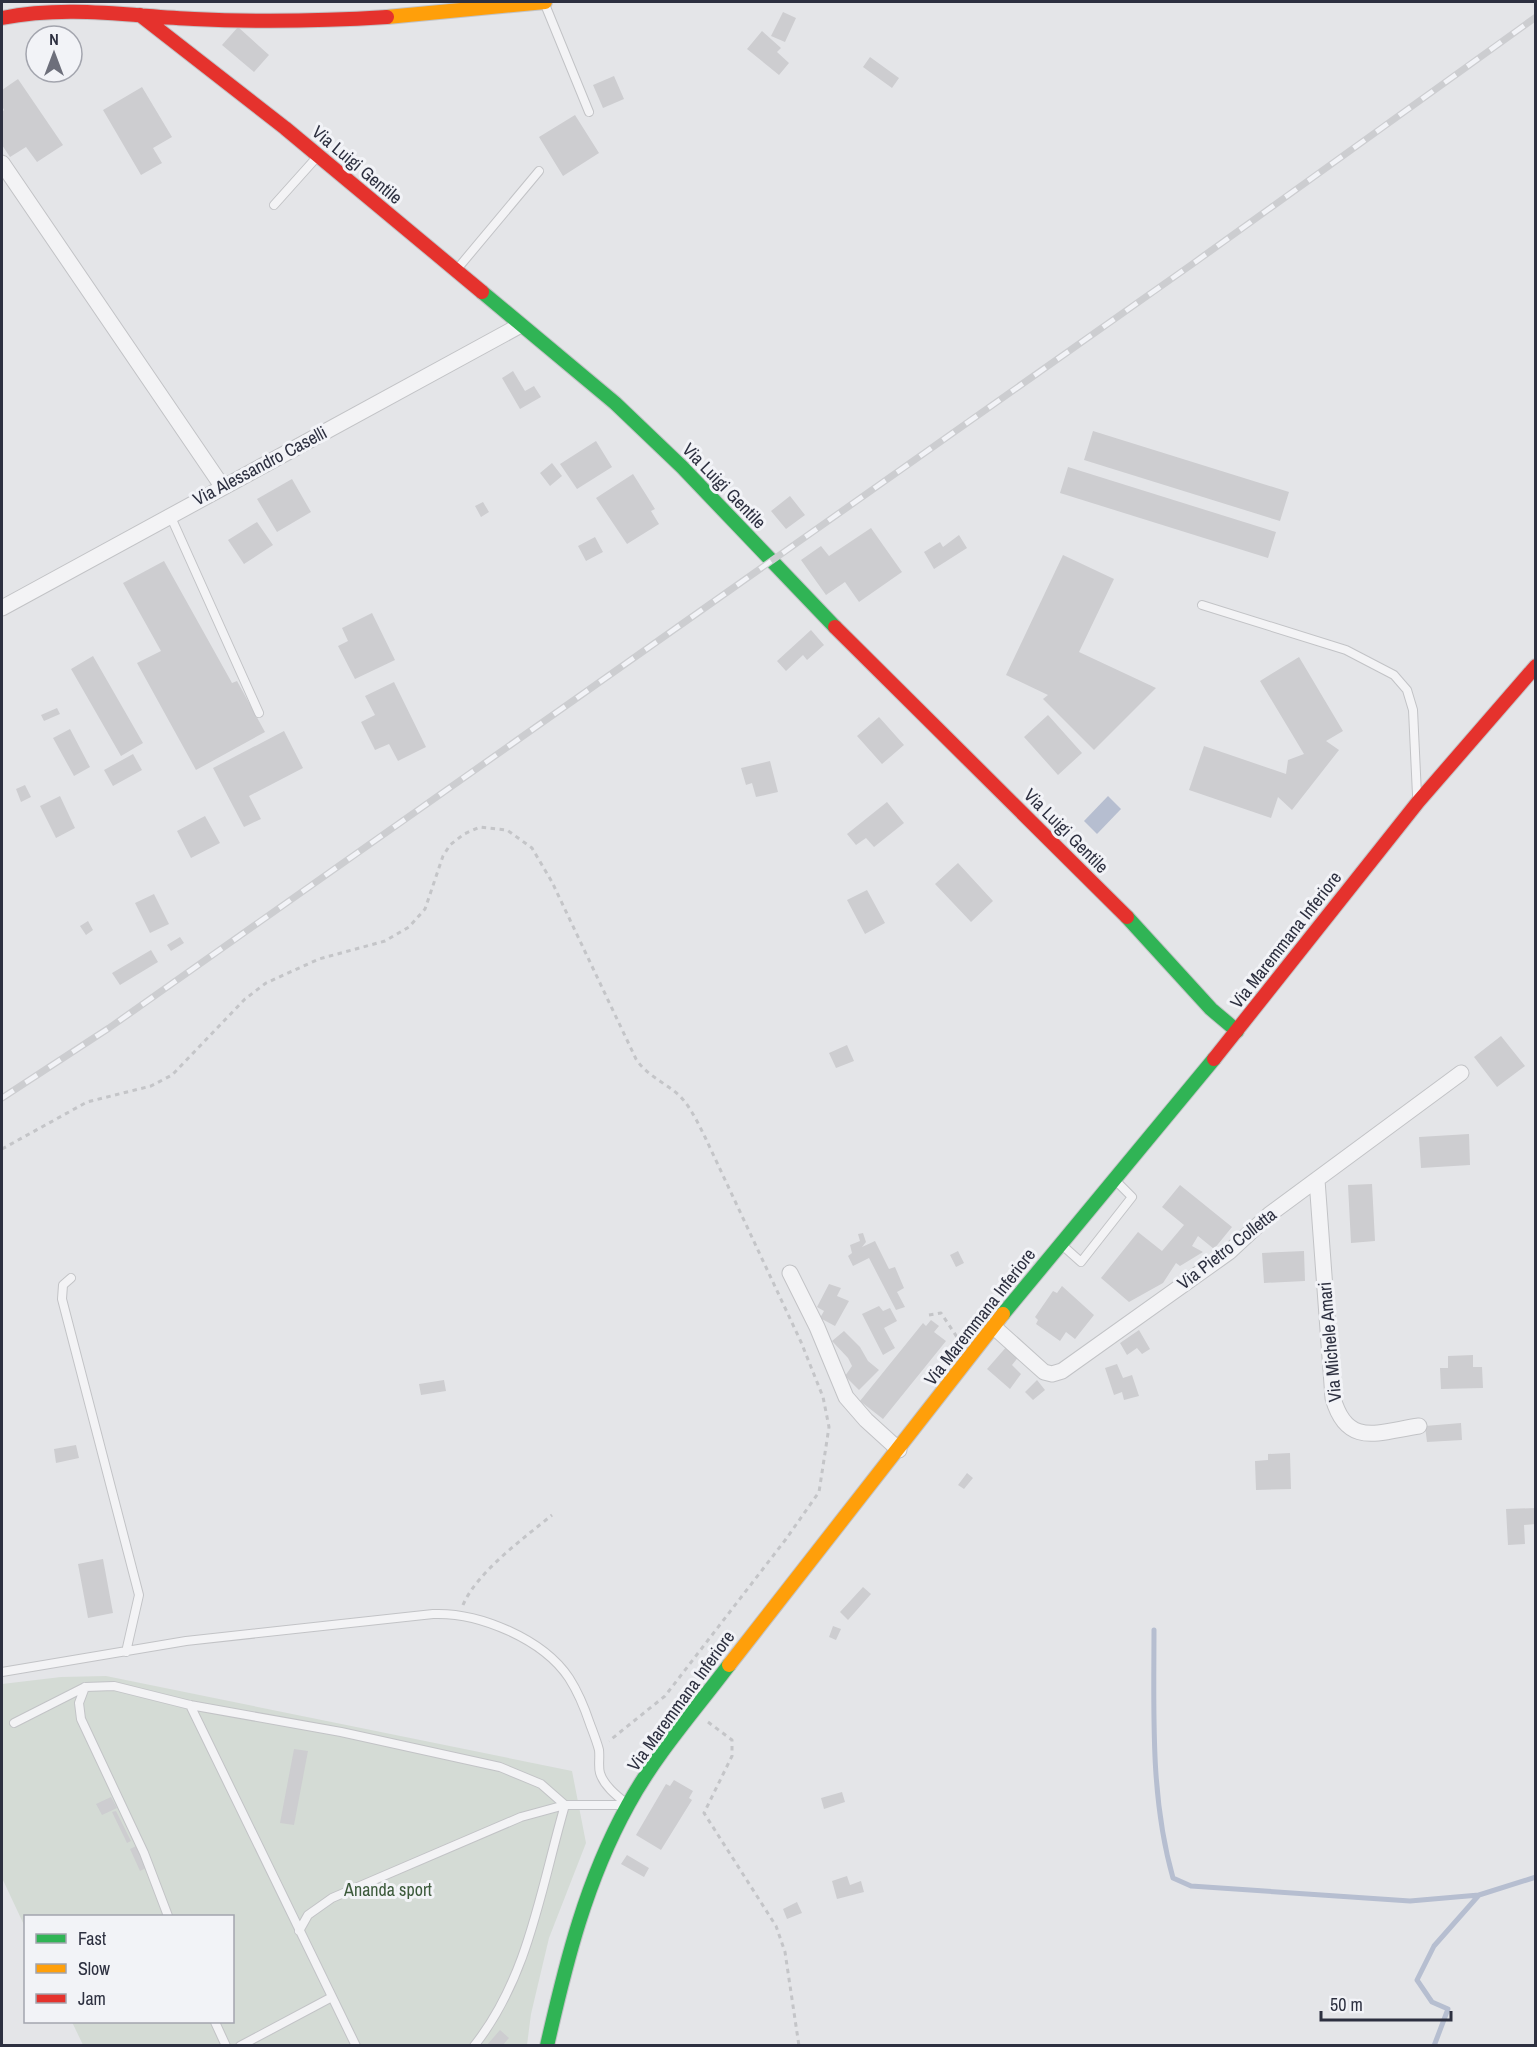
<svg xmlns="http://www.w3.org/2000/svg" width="1537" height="2047" font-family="'Archivo Narrow',sans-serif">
  <rect width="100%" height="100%" fill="#e4e5e8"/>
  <path fill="#d4dbd5" d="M106,1676L572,1771L586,1843L549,1938L531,2014L527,2045H83L72,2022H232V1916H26L25,1927L2,1878V1684L61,1677Z"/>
  <path fill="#b6bed0" d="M1108,796L1121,809L1097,834L1084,821Z"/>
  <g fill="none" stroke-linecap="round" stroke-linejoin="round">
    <path stroke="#b6bed0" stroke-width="5" d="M1154,1630C1154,1713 1150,1797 1173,1878L1191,1886L1410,1901L1479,1895
      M1434,2046L1448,2009L1432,2002L1417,1980L1434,1946L1479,1895L1536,1877"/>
  </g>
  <path fill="#cdcdd0" d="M783,12L796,18L785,42L771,36Z
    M238,27L269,55L254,72L222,45Z
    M762,31L781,48L777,52L789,63L779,75L747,49Z
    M870,57L899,78L892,88L863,67Z
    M614,76L624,99L603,108L593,85Z
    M18,79L63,145L37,162L26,147L10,157L2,145V112L4,110L2,106V90Z
    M142,87L172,137L153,148L162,163L141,175L103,110Z
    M575,115L599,153L563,176L539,137Z
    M513,371L525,391L534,386L541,397L520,409L502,378Z
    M1093,431L1289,492L1280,521L1084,460Z
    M596,441L612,467L577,489L560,464Z
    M552,463L562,476L550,486L540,473Z
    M1068,467L1276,532L1268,558L1060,493Z
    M633,474L655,509L651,511L659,524L627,544L596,498Z
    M292,479L311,512L277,532L257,499Z
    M790,496L805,515L786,529L771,511Z
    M483,502L489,512L481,517L475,506Z
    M257,522L273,545L244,564L228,540Z
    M871,528L902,572L859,602L845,582L826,595L801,560L821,546L829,556Z
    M959,535L967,548L934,569L924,552L940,542L943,547Z
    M595,537L603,552L586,561L578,546Z
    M1063,555L1114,579L1079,652L1156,688L1094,750L1043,699L1048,695L1006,675Z
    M164,561L232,683L237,681L265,732L196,770L137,663L161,651L123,583Z
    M372,613L395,660L355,679L338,646L348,641L342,628Z
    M811,630L824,645L807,660L803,655L786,671L777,661Z
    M93,656L143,743L121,756L71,669Z
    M1299,657L1343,731L1326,741L1339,750L1292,810L1278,797L1271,818L1189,790L1204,746L1286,774L1288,760L1304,754L1260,681Z
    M394,682L426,747L398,761L389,744L375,750L361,722L375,715L365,696Z
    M57,708L60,714L44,721L41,715Z
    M1048,715L1082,753L1058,775L1024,737Z
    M879,717L904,745L882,764L857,736Z
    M70,729L90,767L74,776L53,738Z
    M284,731L303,768L249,796L261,819L244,827L213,768Z
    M133,754L142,770L113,786L104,770Z
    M770,761L778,792L756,797L752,783L746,785L741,768Z
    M25,785L31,797L21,802L16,789Z
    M60,796L75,828L56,838L40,806Z
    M887,802L904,823L874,847L866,838L856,845L847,834Z
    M205,816L220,843L191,858L177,831Z
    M958,863L993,901L971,922L935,884Z
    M867,890L885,923L865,934L847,900Z
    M154,894L169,924L150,933L135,903Z
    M88,921L93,930L86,935L80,926Z
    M180,937L184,943L171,951L167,945Z
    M151,950L158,962L120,985L112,973Z
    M1501,1036L1525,1066L1497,1087L1474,1057Z
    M847,1045L854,1061L836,1068L829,1053Z
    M1469,1134L1470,1165L1421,1168L1419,1137Z
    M1372,1184L1375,1241L1351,1243L1348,1185Z
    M1180,1185L1232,1227L1214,1249L1198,1236L1192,1246L1203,1252L1180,1266L1176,1263L1163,1283L1129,1302L1101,1278L1138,1232L1162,1251L1184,1225L1162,1207Z
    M863,1233L866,1242L862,1247L875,1241L889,1269L895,1267L904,1288L897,1292L905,1307L896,1310L869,1258L853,1266L848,1256L852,1253L850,1245L860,1241L858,1234Z
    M958,1251L964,1263L956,1267L950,1255Z
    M1304,1251L1305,1281L1264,1283L1262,1253Z
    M829,1284L841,1288L837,1296L849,1301L835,1326L820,1318L824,1311L817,1307Z
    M1062,1286L1094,1315L1075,1339L1066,1332L1060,1341L1036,1324L1038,1320L1035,1317L1053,1291L1057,1293Z
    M879,1306L883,1311L890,1308L897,1321L884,1328L895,1348L883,1355L862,1314Z
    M931,1320L939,1326L934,1332L946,1341L883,1419L860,1401L923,1323L926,1326Z
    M1139,1330L1150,1349L1142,1354L1137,1348L1127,1355L1120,1343Z
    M844,1331L860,1347L868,1361L879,1370L859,1390L845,1376L852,1366L848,1358L832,1341Z
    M1008,1345L1020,1355L1012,1365L1021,1374L1010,1389L987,1369Z
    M1473,1355V1367H1482L1483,1388L1441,1389L1440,1368H1448V1356Z
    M1117,1364L1123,1378L1132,1375L1139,1396L1124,1400L1122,1392L1114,1395L1105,1368Z
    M444,1380L446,1391L421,1395L419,1384Z
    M1037,1380L1045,1390L1033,1400L1025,1392Z
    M1461,1423L1462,1440L1427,1442L1425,1426Z
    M76,1445L79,1458L56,1463L54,1449Z
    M1290,1453L1291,1489L1256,1490L1255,1461L1268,1460V1454Z
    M967,1473L973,1478L964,1489L958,1485Z
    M1536,1508V1524L1524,1525L1525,1544L1508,1545L1506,1509Z
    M103,1559L113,1613L88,1618L78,1564Z
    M863,1587L871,1594L848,1620L840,1612Z
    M833,1626L841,1629L836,1640L829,1637Z
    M294,1749L308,1751L294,1825L280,1823Z
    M674,1780L693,1791L689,1798L692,1800L661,1850L636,1835L666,1784L670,1786Z
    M842,1792L845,1802L824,1809L821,1798Z
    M111,1797L117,1808L102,1815L96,1804Z
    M116,1811L131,1841L127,1843L112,1812Z
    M136,1846L146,1868L140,1871L130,1849Z
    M627,1855L649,1868L644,1877L621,1864Z
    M847,1876L850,1885L861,1881L864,1892L837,1899L832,1881Z
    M797,1902L802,1913L787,1919L783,1909Z
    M500,2030L509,2038L502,2046H486Z"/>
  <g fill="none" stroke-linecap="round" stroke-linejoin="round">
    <defs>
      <path id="lane" d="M544,2L589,112
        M274,205L317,157
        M458,268L539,171
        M170,515L259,713
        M1202,605L1346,650L1394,675L1407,690L1413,710L1417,795
        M1062,1245L1081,1262L1132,1197L1115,1180
        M71,1278L63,1285L62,1299L139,1595L126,1652
        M2,1672L186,1641L433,1614C479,1612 543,1639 569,1678C578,1692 585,1709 590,1724C593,1732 597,1742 599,1750C600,1758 598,1766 600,1773C604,1786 617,1796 627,1804
        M85,1687L79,1703L81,1719L144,1853L168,1916
        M190,1705L356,2046
        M14,1723L85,1687L114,1686L190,1705L341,1732L500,1767L541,1784L565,1805C541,1887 529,1977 474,2046
        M299,1931L308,1915L332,1898L521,1817L565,1805H624
        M215,2022L226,2046
        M240,2046L332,1997"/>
      <path id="street" d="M2,163L222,486
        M2,608L519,326
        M1317,1180L1333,1398C1347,1448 1378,1432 1419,1426
        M790,1273L817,1327L846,1397L866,1420L899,1450
        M994,1327L1044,1372L1052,1374L1062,1371L1229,1252L1270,1214L1461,1073"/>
      <path id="fast" d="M482,292L615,403L682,467L835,627
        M1127,917L1211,1009L1237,1031
        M1003,1314L1214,1059
        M547,2046C566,1962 586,1881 628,1805C655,1755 695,1710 729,1665"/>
      <path id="slow" d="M387,17L545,2
        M729,1665L1003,1314"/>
      <path id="jam" d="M140,15L285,128L482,292
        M2,18C67,5 129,16 194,19C258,22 323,21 387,17
        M835,627L1127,917
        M1214,1059L1418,802L1536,666"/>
    </defs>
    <use href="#lane" stroke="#c2c3c6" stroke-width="10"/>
    <use href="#street" stroke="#c2c3c6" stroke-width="17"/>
    <use href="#fast" stroke="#c2c3c6" stroke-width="16"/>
    <use href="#slow" stroke="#c2c3c6" stroke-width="16"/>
    <use href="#jam" stroke="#c2c3c6" stroke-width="16"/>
    <path stroke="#c4c5c8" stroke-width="3" stroke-dasharray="4.5 4.5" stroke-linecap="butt" d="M2,1149L87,1102L151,1086L172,1075L245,999L266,983L319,959L385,941L409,927L425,909L443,856L450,845L464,834L480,827L507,830L532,848L552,882L636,1059C647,1076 666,1083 680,1096C691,1108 698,1123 705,1137L801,1342L823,1397L829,1427L819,1492L786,1539L665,1696L609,1741
      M929,1315L941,1313L959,1340
      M463,1605C477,1572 524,1538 552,1515
      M708,1722L732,1740V1756L704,1813L776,1926L785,1952L799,2046"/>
    <use href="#lane" stroke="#f3f3f5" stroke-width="8"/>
    <use href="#street" stroke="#f3f3f5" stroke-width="15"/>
    <use href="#fast" stroke="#30b455" stroke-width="14"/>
    <use href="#slow" stroke="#ff9f0a" stroke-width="14"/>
    <use href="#jam" stroke="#e5322d" stroke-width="14"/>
    <defs>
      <path id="rail" d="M2,1098L109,1028L1191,265L1536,17"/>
    </defs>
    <use href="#rail" stroke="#cccdd0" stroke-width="7"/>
    <use href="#rail" stroke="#f2f3f7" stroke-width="4.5" stroke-dasharray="14" stroke-linecap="butt"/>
  </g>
  <g text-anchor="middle" stroke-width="6" stroke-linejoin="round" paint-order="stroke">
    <g font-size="18" fill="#2d3040" stroke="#f2f3f7">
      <text transform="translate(357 165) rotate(40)" y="6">Via Luigi Gentile</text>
      <text transform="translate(260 466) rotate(-28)" y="6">Via Alessandro Caselli</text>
      <text transform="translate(724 486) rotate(46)" y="6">Via Luigi Gentile</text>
      <text transform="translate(1066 831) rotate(45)" y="6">Via Luigi Gentile</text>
      <text transform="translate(1286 940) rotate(-52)" y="6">Via Maremmana Inferiore</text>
      <text transform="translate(1227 1249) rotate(-38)" y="6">Via Pietro Colletta</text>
      <text transform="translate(980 1317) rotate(-52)" y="6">Via Maremmana Inferiore</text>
      <text transform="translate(1330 1342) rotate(-95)" y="6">Via Michele Amari</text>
      <text transform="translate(681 1701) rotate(-54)" y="6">Via Maremmana Inferiore</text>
    </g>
    <g font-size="18" fill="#3c5a3b" stroke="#f2f3f7">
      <text x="388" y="1896">Ananda sport</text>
    </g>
  </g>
  <rect width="1537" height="2047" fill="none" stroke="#2d3040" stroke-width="6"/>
  <rect x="24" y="1915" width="210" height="108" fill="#f2f3f7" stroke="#a3a5ae" stroke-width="1.5"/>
  <rect x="36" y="1934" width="30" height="9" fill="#30b455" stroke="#a3a5ae" stroke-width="1.5"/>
  <text x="78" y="1945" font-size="18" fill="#2d3040">Fast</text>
  <rect x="36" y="1964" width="30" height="9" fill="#ff9f0a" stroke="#a3a5ae" stroke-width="1.5"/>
  <text x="78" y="1975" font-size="18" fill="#2d3040">Slow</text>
  <rect x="36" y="1994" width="30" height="9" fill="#e5322d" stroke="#a3a5ae" stroke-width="1.5"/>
  <text x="78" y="2005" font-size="18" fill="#2d3040">Jam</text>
  <g transform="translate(54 54)"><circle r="28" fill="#f2f3f7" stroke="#a3a5ae" stroke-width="1.5"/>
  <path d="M0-4.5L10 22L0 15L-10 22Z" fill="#6d6f7b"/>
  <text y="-9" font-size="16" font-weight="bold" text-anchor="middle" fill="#2d3040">N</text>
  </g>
  <path d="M1321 2011v9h130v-9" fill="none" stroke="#2d3040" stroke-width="3"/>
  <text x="1330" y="2011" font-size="18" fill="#2d3040" stroke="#f2f3f7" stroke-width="4.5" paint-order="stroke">50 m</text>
</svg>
